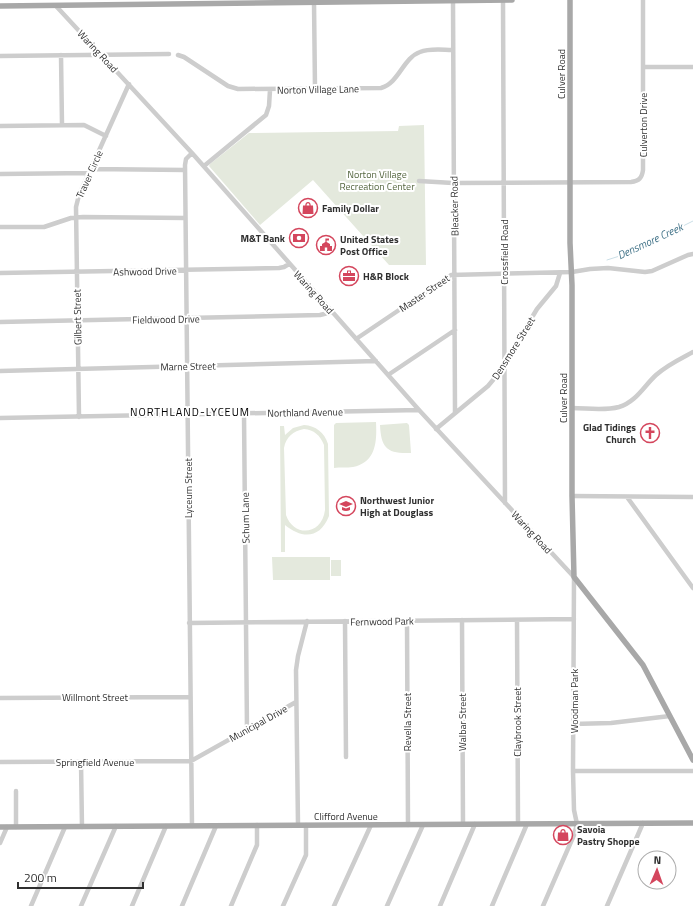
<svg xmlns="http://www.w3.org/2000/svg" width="693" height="906" font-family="'Titillium Web',sans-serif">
  <rect width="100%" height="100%" fill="#fff"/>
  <path fill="#e4e9dd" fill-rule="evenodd" d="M424,125L426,265H389L313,180L260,225L209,166L210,164L249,133L398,131L399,126Z
    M376,422C377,442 376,462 353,467C347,468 340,467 334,468V425L336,423Z
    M407,423L409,425L411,453C387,454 381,448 380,425Z
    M304,425C316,426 324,432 328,444L329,516C320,539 302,539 285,525V552H281L280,426H284L285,435L293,428ZM304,429C314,430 320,435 324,445L325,510C322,535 294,538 286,515L284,448C286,437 293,431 304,429Z
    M272,557H330V580H273Z
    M331,560H341V576H331Z"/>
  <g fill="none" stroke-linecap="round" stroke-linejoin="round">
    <path stroke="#cbdfe7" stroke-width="1" d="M607,260L629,253L693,221"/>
    <path stroke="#cdcdcd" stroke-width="4.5" d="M503,0L505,503
      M453,1L455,412
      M314,2L315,89
      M56,6L192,153L419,410L574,577L573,771L574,810L577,824L574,835L543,906
      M61,55L62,125
      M178,55L184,57L228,86L238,89L381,88C399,83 403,58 420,52C430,48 443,50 452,50
      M0,56L169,54
      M643,67H693
      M0,126L84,125L106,136
      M204,166L266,115L269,106L270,90
      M91,169L185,170
      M0,174L89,173
      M419,181L453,183L631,182C639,181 642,178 643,170V0
      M0,227H44L71,218L83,217L185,218
      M0,273L279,268L284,267L289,264
      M0,322L320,315L332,312
      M356,339L451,275L572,272L590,269L608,268L645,272L652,271L688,255L693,254
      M0,371L376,361
      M388,375L455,330
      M572,408C587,408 604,411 619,407C636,402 644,386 656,375C667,365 680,359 693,352
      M244,414L247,730
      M79,417L76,207L79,195L129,84
      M0,418L419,410
      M436,429L488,386L498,374L537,309L556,286L560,273
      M572,496L693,497
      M627,497L693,588
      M407,620L408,825
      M462,620L463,824
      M517,620L518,824
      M345,621L346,757
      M189,623L574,619
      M0,698L190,697
      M573,724L611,723L670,716
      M0,762L191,761L296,702
      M81,762L82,827
      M573,771H693
      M16,791V827
      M298,825L296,670L298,656L307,621
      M192,826L185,165L186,159L192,153
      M0,843L7,827
      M31,906L65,827
      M81,906L116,826
      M132,906L166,826
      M182,906L216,826
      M231,906L257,845V825
      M283,906L306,855V825
      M334,906L371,825
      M387,906L423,825
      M440,906L475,824
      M492,906L527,824
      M607,906L643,823"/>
    <path stroke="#a8a8a8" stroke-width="5.5" d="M570,0V243L572,285V496L574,577L643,665L693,760
      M0,6L512,0
      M0,827L693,823"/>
  </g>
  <defs>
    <symbol id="shop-ring" viewBox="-11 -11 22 22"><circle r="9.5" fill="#fff" stroke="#d4465d" stroke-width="1.5"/><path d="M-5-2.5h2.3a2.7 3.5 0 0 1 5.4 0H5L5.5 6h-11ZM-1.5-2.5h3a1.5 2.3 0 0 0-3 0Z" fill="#d4465d"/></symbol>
    <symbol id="bank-ring" viewBox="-11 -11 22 22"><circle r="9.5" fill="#fff" stroke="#d4465d" stroke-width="1.5"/><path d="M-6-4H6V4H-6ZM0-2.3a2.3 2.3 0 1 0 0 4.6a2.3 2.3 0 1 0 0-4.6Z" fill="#d4465d"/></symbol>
    <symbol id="civic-ring" viewBox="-11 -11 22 22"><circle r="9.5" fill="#fff" stroke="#d4465d" stroke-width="1.5"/><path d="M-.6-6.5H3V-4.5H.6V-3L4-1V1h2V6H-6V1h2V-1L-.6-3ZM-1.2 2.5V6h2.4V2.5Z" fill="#d4465d"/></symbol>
    <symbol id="office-ring" viewBox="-11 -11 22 22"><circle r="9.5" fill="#fff" stroke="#d4465d" stroke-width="1.5"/><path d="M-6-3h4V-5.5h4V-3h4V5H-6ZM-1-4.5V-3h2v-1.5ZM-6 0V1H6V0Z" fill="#d4465d"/></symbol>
    <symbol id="church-ring" viewBox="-11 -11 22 22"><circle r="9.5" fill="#fff" stroke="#d4465d" stroke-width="1.5"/><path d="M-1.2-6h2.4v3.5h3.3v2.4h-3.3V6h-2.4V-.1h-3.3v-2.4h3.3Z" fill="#d4465d"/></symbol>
    <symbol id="school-ring" viewBox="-11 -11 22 22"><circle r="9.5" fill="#fff" stroke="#d4465d" stroke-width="1.5"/><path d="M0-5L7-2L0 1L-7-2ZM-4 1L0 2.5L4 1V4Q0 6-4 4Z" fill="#d4465d"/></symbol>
  </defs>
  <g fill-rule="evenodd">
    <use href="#shop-ring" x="297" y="197" width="22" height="22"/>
    <use href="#bank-ring" x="288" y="227" width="22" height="22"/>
    <use href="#civic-ring" x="315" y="234" width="22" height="22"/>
    <use href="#office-ring" x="338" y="265" width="22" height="22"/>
    <use href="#church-ring" x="639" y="422" width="22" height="22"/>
    <use href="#school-ring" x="335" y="495" width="22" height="22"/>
    <use href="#shop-ring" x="552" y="824" width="22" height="22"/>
  </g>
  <g text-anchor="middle" stroke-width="4" stroke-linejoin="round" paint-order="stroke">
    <g font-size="10" fill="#303030" stroke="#fff">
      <text transform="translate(98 51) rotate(47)" y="4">Waring Road</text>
      <text transform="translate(561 74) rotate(-90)" y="4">Culver Road</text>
      <text transform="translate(318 89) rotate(-1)" y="4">Norton Village Lane</text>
      <text transform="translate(643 125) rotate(-90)" y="4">Culverton Drive</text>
      <text transform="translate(89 174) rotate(-66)" y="4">Traver Circle</text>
      <text transform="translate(454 206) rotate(-91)" y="4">Bleacker Road</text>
      <text transform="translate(504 252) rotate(-90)" y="4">Crossfield Road</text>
      <text transform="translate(145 271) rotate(-1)" y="4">Ashwood Drive</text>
      <text transform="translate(314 292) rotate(48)" y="4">Waring Road</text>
      <text transform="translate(424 293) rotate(-34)" y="4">Master Street</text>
      <text transform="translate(77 317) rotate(-91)" y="4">Gilbert Street</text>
      <text transform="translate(166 319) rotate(-1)" y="4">Fieldwood Drive</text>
      <text transform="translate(513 348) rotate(-58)" y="4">Densmore Street</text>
      <text transform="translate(188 366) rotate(-1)" y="4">Marne Street</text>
      <text transform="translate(563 398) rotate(-90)" y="4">Culver Road</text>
      <text transform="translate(305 412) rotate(-1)" y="4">Northland Avenue</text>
      <text transform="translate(188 488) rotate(-90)" y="4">Lyceum Street</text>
      <text transform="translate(245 518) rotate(-91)" y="4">Schum Lane</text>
      <text transform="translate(532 532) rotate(47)" y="4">Waring Road</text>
      <text transform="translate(382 621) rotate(-1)" y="4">Fernwood Park</text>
      <text x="95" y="701">Willmont Street</text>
      <text transform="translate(574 701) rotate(-90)" y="4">Woodman Park</text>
      <text transform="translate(407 722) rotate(-90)" y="4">Revella Street</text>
      <text transform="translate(462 722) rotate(-90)" y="4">Walbar Street</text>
      <text transform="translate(517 722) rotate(-90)" y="4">Claybrook Street</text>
      <text transform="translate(258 723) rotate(-29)" y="4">Municipal Drive</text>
      <text x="95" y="766">Springfield Avenue</text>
      <text x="346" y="820">Clifford Avenue</text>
    </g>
    <g font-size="10" fill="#576842" stroke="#fff">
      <text x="377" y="178">Norton Village<tspan x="377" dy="12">Recreation Center</tspan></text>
    </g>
    <g font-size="10" font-weight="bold" fill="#303030" stroke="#fff" text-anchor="start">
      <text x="322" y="212">Family Dollar</text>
      <text x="285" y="242" text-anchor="end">M&amp;T Bank</text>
      <text x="340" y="243">United States<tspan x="340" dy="12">Post Office</tspan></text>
      <text x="363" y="280">H&amp;R Block</text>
      <text x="636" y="431" text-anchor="end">Glad Tidings<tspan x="636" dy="12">Church</tspan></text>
      <text x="360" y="504">Northwest Junior<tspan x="360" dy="12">High at Douglass</tspan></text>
      <text x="577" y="833">Savoia<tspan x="577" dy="12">Pastry Shoppe</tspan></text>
    </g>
    <g font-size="11" font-style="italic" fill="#46768b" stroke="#fff">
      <text transform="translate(650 241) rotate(-25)" y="4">Densmore Creek</text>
    </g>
    <g font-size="11" letter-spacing="1" fill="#000" stroke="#fff">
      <text x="190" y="416">NORTHLAND-LYCEUM</text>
    </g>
  </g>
  <g transform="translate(657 870) rotate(2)"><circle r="19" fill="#ffffff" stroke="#acacac"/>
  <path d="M0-3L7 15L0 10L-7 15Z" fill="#d4465d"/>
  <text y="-6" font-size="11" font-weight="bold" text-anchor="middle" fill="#303030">N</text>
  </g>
  <path d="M18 882v6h125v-6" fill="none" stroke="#303030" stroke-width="2"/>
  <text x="24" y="882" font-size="12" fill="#303030" stroke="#ffffff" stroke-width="3" paint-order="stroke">200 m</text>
</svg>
